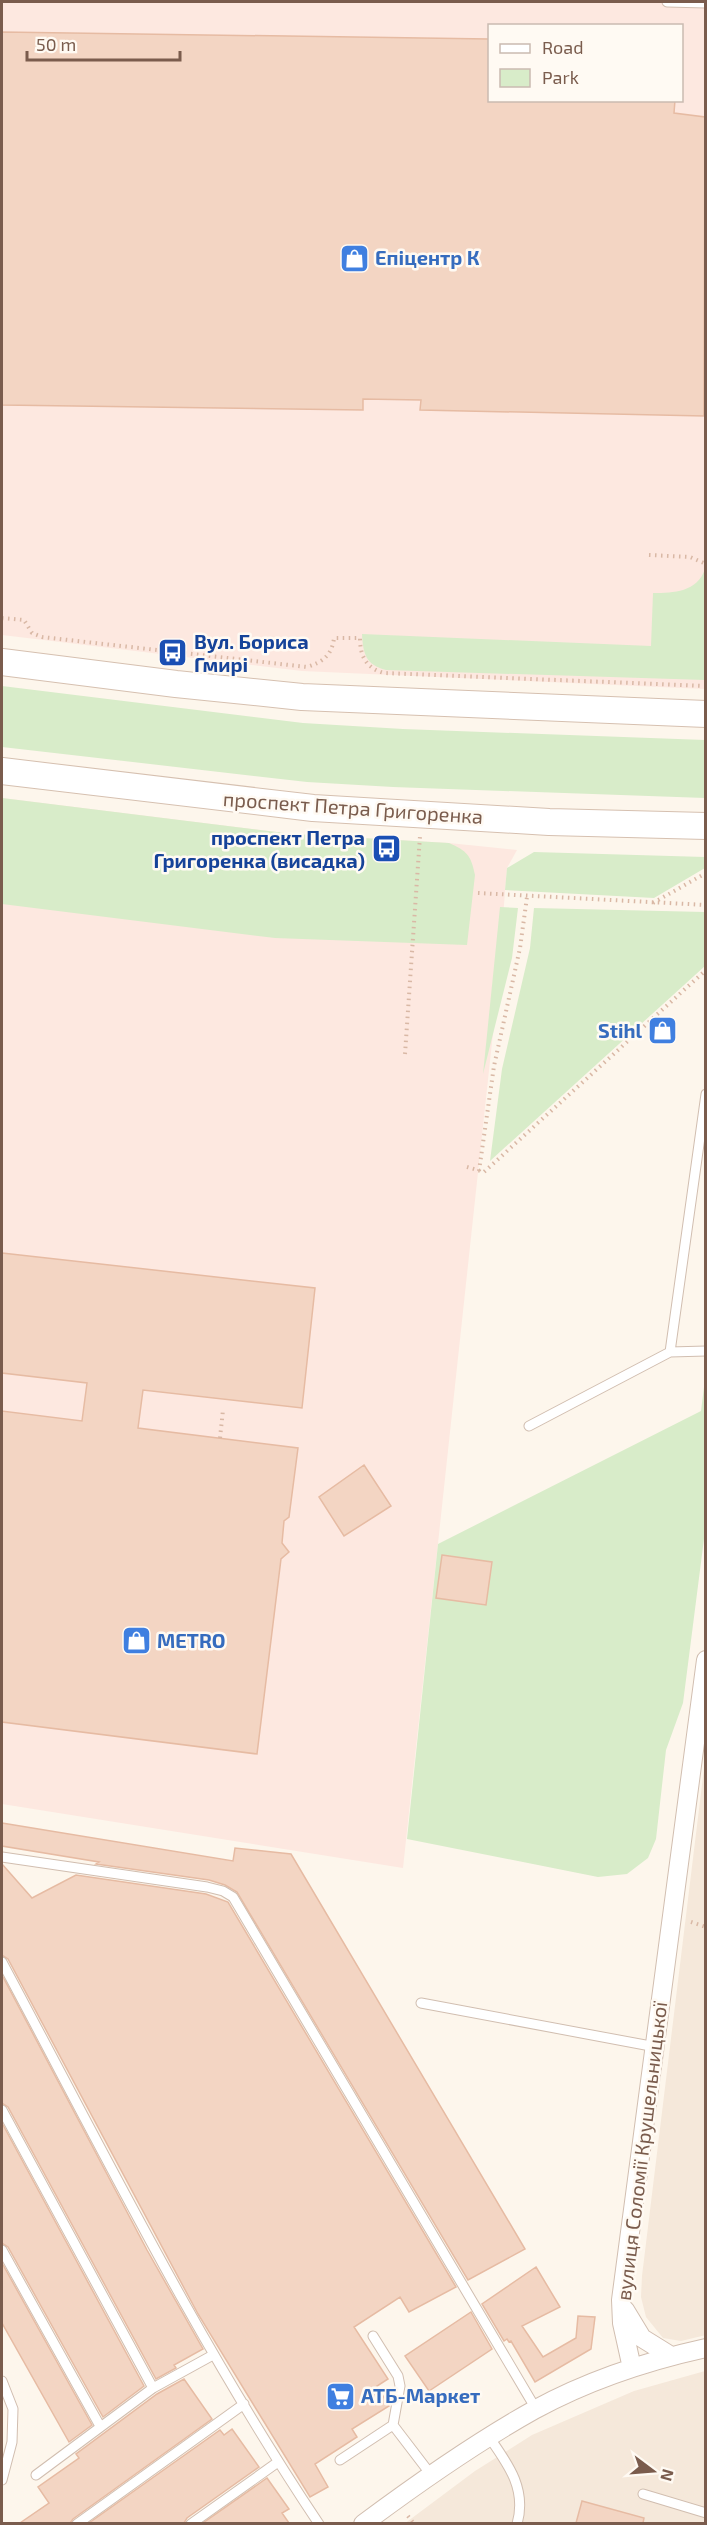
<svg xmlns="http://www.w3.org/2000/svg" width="707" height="2525" font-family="'Exo 2',sans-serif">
  <rect width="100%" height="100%" fill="#fdf6ec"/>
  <path fill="#f5e8da" d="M705,1760L706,2335L681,2341L663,2338L646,2317L641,2297L642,2276Z
    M705,2371V2523L404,2524L475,2471L532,2435L634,2391Z"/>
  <path fill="#fde8e0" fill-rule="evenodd" d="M2,2H705V689L302,671L2,635ZM490,26H682V100H490Z
    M2,798L293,834L449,843L517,850L507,868L494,1024L403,1868L2,1804Z"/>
  <path fill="#d8ecc9" d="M705,569V680L386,670C366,665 363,654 362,634L651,646L653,593C674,593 697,592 705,569Z
    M2,686L303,723L403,729L705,740V798L393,787L307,782L2,747Z
    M2,798L293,834L449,843C467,851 471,855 475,875L467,945L275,938L2,904Z
    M534,852L705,857V868L654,898L505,890L507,868Z
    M500,907L518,908L512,958L483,1074Z
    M534,908L705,912V966L490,1161L502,1069L530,948Z
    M705,1379V1531L683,1703L666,1750L656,1839L648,1858L627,1874L598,1877L407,1839L438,1544L701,1411Z"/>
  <path fill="#f3d5c3" stroke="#e6bba3" stroke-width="1.5" d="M2,32L489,39V100H675L674,113L705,117L704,416L420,410L421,400L363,399V410L2,405Z
    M2,1253L315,1288L302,1408L143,1390L138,1428L298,1448L289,1517L284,1521L282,1543L289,1552L281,1559L257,1754L2,1722V1411L82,1421L87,1383L2,1373Z
    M364,1465L391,1506L344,1536L319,1497Z
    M442,1555L492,1562L486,1605L436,1598Z
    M2,1823L233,1861L235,1848L291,1854L525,2249L468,2280L237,1892L225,1885L209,1880L96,1864L99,1862L2,1846Z
    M2,1864L32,1898L76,1875L206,1894L228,1902L456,2287L409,2312L400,2297L354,2327L388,2379L377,2386L389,2406L352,2429L357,2437L315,2464L328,2487L310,2497L198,2314L8,1959L2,1955Z
    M2,1975L147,2250L203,2349L174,2365L176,2368L156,2379L8,2107L2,2103Z
    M2,2123L144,2386L103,2417L8,2247L2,2243Z
    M2,2263L92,2425L69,2442L2,2323Z
    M536,2267L560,2307L522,2326L543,2357L576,2338L578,2316L595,2317L591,2349L535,2382L511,2341L509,2342L507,2339L504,2341L482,2304Z
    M471,2312L492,2349L429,2391L405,2356Z
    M184,2379L212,2419L73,2519L70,2523H20L49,2503L38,2487L79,2458L76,2454L157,2394Z
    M232,2429L259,2467L187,2518L184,2523H89L220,2430L224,2435Z
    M267,2478L289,2509L282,2513L289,2523H203Z
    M582,2501L644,2518L643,2523H576Z"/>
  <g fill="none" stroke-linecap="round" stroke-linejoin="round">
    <defs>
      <path id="lane" d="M667,2L706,3
        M670,1352L706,1094
        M529,1426L670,1352L706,1351
        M2,1857L207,1887L223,1891L233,1897L536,2409
        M2,1962C103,2151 199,2345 319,2524
        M421,2003L656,2047
        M2,2110L153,2388
        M2,2250L100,2426
        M373,2336L398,2376L400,2386L393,2425L432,2476
        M2,2381L13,2409L12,2442L2,2480
        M489,2437C508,2464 527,2489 517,2524
        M340,2460L393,2425
        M36,2475L153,2388L213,2355
        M643,2494L706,2513
        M77,2524L244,2404
        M191,2524L278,2462"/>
      <path id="street" d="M625,2310L642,2338L671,2356
        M632,2368L622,2323L621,2300L706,1660
        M363,2524C418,2483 475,2443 534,2410C587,2381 647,2361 706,2348"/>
      <path id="secondary" d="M2,662L176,684L302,697L706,714
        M2,771L313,808L549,822L706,826"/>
    </defs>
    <use href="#lane" stroke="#d1beb0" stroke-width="11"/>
    <use href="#street" stroke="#d1beb0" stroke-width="20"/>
    <use href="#secondary" stroke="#d6c0b0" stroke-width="28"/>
    <path stroke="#d9b8a5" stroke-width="4" stroke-dasharray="1.5 4.5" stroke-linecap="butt" d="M649,555L690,557L706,564
      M2,618L24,620L32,633L42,637L307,667C323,662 332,655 334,638H360C360,656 366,668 384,673L706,686
      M478,893L706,905
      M653,903L706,873
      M405,1054L420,836
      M467,1167L484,1172L706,970
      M479,1171L494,1066L520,948L527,897
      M220,1438L223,1410
      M691,1922L706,1927
      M408,2516L414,2524"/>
    <use href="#lane" stroke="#fff" stroke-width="9"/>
    <use href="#street" stroke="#fff" stroke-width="18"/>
    <use href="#secondary" stroke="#fff" stroke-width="26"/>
  </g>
  <defs>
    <symbol id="shop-square" viewBox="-11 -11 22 22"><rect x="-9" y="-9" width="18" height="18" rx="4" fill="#3f7fe0" stroke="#fffaf3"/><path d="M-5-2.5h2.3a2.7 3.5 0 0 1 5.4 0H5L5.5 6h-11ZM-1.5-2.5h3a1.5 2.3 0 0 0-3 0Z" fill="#fff"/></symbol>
    <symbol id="bus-square" viewBox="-11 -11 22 22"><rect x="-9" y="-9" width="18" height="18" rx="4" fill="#1a4fb4" stroke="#fffaf3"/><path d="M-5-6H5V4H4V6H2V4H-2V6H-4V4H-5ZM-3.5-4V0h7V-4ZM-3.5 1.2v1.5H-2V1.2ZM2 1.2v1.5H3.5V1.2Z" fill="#fff"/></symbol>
    <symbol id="supermarket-square" viewBox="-11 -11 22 22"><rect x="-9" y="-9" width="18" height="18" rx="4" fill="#3f7fe0" stroke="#fffaf3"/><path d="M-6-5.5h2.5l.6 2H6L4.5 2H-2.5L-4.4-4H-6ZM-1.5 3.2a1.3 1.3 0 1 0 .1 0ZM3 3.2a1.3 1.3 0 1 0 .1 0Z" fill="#fff"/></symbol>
  </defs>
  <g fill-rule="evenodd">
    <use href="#shop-square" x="338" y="242" width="33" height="33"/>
    <use href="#bus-square" x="156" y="636" width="33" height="33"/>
    <use href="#bus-square" x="370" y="832" width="33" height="33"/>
    <use href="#shop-square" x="646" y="1014" width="33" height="33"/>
    <use href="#shop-square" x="120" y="1624" width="33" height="33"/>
    <use href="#supermarket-square" x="324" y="2380" width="33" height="33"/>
  </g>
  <g text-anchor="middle" stroke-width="5" stroke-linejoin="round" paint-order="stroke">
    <g font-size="20" font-weight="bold" fill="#366cbe" stroke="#fffaf3" text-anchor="start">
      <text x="375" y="265">Епіцентр К</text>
      <text x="642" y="1038" text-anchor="end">Stihl</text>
      <text x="157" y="1648">METRO</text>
      <text x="361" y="2403">АТБ-Маркет</text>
    </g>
    <g font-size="20" font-weight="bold" fill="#164399" stroke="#fffaf3" text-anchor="start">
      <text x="194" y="649">Вул. Бориса<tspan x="194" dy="23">Гмирі</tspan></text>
      <text x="365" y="845" text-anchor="end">проспект Петра<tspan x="365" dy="23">Григоренка (висадка)</tspan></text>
    </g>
    <g font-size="20" fill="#7a5c4d" stroke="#fffaf3">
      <text transform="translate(353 808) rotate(4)" y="7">проспект Петра Григоренка</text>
      <text transform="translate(642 2151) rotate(-83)" y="7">вулиця Соломії Крушельницької</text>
    </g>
  </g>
  <rect width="707" height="2525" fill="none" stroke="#7a5c4d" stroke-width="6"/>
  <rect x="488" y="24" width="195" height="78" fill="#fffaf3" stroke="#cabbb1" stroke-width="1.5"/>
  <rect x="500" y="44" width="30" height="9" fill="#ffffff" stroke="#cabbb1" stroke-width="1.5"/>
  <text x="542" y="54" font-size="18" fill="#7a5c4d">Road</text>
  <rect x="500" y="69" width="30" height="18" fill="#d8ecc9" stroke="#cabbb1" stroke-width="1.5"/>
  <text x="542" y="84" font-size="18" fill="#7a5c4d">Park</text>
  <g transform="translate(653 2471) rotate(106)" stroke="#fffaf3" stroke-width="4.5" paint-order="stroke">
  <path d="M0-4.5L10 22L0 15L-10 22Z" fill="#7a5c4d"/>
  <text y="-9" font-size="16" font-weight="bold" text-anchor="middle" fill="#7a5c4d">N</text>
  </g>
  <path d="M27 51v9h153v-9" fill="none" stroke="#7a5c4d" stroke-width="3"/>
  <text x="36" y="51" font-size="18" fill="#7a5c4d" stroke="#fffaf3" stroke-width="4.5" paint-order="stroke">50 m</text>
</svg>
